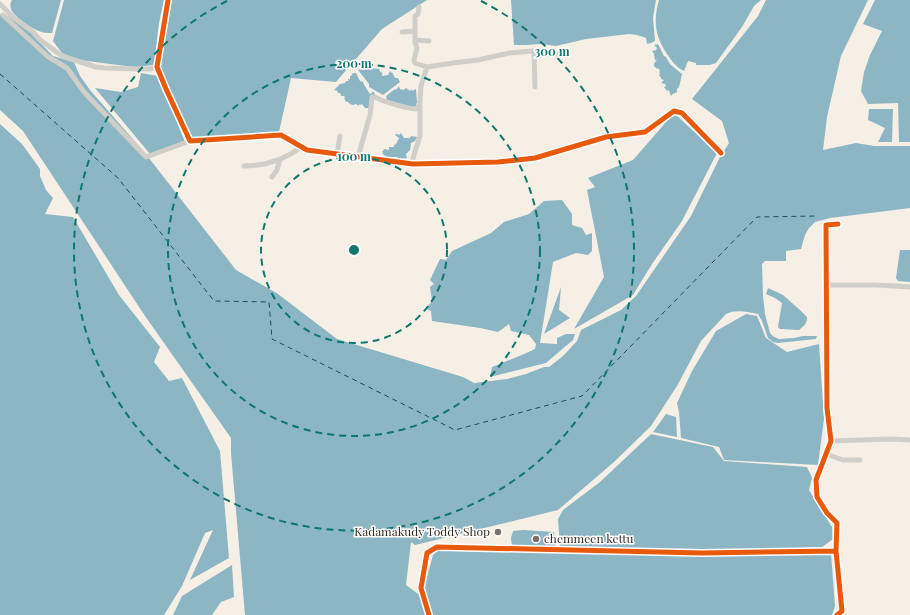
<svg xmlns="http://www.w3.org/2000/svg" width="910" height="615" font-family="'Playfair Display',serif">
  <rect width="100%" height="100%" fill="#f6efe6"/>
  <path fill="#8cb6c4" d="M12,0H61L52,33C47,33 43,33 39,31C32,29 13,16 11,9C10,6 10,3 12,0Z
    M64,0H164L159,23L154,65L136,67L118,65L87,61L72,58L62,53L53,41Z
    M172,0H427L382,29L336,82L291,78L279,132L191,138L160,66Z
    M511,0H656L653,18L655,41L651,43L647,44L646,38L637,35L629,34L586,39L556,46L542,44L526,45H514Z
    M659,0H761L754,6L742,27L716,63L710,65H696V63L688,61L684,71C676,67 672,61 667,54C655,36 653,21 659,0Z
    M766,0H868L841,56L827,117L823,150L856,143L874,146H910V208L830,218L815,222L809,228L805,235L801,249L786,251V261H765L762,264L763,296L765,314L770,333L774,337L779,339L794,338L803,336H817L816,339L778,343L773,342L768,338L762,321L758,314C748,312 736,309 726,314L701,341L677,386L651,426L614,462L558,510L415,545L411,542L406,585L421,596L425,615H245L231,453V438L145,316L23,131L0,110V14L8,16L29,31L53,56L74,62L80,76L90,90L145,153L236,270L278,294L337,339L463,377L474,383L507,379L526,374L544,367H549L563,356L577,341L581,330L621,310L636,296L691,216L720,157L729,143L722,121L692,99L758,16Z
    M875,0H910V142H899L898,103L868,104L861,91L864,72L870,55L882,31L863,24Z
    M658,44L664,56L666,57L670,64L682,74L679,87L677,89V92L673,94L671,96L669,91V90L667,91L664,87L666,86L665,84L661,83L664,80L661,79V77L659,76L660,73L659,72L660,71L659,69L656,68L655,69L656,68L654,66V63H655V62L657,60H655L654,54L652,51L656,50L657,48L654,45Z
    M370,65L372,67L371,68L379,69L380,72L383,73L382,74V76L388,75L390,71L391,73L392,72L395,78H398L400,82L383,95L369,87V84L358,70L360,69L365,70V68H367Z
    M141,73L158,76L185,142L150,154L95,88L121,92L138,87Z
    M353,73H356L360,81L363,82C364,86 367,88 369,93L371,94L372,92H374L375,95L369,108H365L362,104L360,105L359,104V106L356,104L353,105L350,104L348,102H347L345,101V99H344L345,97L344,96H341V94L337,92L338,91L334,90L340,84L345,83L346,81H348V79H350V76H351Z
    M399,86L400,89L403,90L406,88L410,91L412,89V91L416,89L417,103L416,104L417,106L413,107L395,103V102L387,101L386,96L395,89L396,90Z
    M869,109H893L892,142H878L885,128L868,120Z
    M674,113L717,153L682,221L652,264L633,295L574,329L604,277L587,190L595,187L588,178L633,160Z
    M0,124L22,144L40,169V176L46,190L53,198L45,214L73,217L119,295L160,347L154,362L169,381L182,378L220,451L229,558L190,580L213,530L205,533L182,586L164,615H0Z
    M401,133L404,138H409V139L411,136L417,137L415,141L411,143L410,150L406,154L407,158L401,159L397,157H386L382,153H383L382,151H384L383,150L384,149L389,150V147H394V145L396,144L399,138L395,135L396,134H398L399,135Z
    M562,200L572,214V225L582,228L586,235L592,233V251L588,255L576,253L553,262L540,343L557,344V338L566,334H575L573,340L546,363L490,377L492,367L522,355L535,349L536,344L529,335L511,331L509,324L498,332L480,328L432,321L431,311L426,309L432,301L430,287L434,284L430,280L440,259L446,260L452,251L491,233L504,222L529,214L544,201Z
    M900,250H910V282L898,281L896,278Z
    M561,287L559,310L570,318L544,334Z
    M768,288L783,295L801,311L807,317C807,324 804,326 799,330L780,329L778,327L782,303L775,298L766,294Z
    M746,314L757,316L766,338L787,352L819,344L824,419L818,465L724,460L719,447L681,438L679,412L677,403L692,371L716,331Z
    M666,414L676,417L677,437L653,432Z
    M651,434L713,447L724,461L807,467L812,478L809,490L832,527L833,539L822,547L717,552L560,547L558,519L563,510L600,482Z
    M523,530L554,532L556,548L512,547L511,538L513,531Z
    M438,550L694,555L831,553L835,606L832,615H432L424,588L433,555Z
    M232,565L234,597L221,602L212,615H173L182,596Z"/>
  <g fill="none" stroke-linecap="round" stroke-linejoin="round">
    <path stroke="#174d5e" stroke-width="1" stroke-dasharray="5 4" stroke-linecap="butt" d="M0,74L118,178L214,301L269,302L272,339L455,430L582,396L757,217L818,216"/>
    <path stroke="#d0cec9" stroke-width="5" d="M168,0L157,67L166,89L190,141L281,135L307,150L413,164L498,162L535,158L606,137L645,132L674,111L682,113L721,153
      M0,4L14,18L33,32L39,39L62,56L96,67L104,68L138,69H150L157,67
      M419,7L418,14L415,16V42L417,48L414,60L415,63L427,67
      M3,15L47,56L67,68L84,92L146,157L190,141
      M402,32L415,31
      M415,40L429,41
      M534,54H561
      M337,154L340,136
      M358,157L370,115L372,97C376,97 378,98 381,100C390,103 410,110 419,109L420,100L421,86L427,67L453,63L478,60L509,53L533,51L534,52L535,87
      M413,164V158L420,136V106
      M244,166C266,166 284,160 301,147
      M272,177L277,170L280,159
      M827,285H876L895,286L910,287
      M831,441L891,439L910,440
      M826,454L843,460H860
      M429,615L421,588L427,553L437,547L702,553L836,551
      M837,615L842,611L836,551L837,523L827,513L817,497L816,480L831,441L827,408L826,225L838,224"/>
    <defs>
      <path id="cycleway" d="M168,0L157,67L166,89L190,141L281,135L307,150L413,164L498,162L535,158L606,137L645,132L674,111L682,113L721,153
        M429,615L421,588L427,553L437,547L702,553L836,551
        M837,615L842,611L836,551L837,523L827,513L817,497L816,480L831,441L827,408L826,225L838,224"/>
    </defs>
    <use href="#cycleway" stroke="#fff" stroke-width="8"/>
    <use href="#cycleway" stroke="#e8590c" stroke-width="5"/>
  </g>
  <g fill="none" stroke="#0f766e" stroke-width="2" stroke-dasharray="7 5">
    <circle cx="354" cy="250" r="93"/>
    <circle cx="354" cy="250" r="186"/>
    <path d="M481 1A280 280 0 1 1 227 1"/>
  </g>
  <g fill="#797167" stroke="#fff" stroke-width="1.5">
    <circle cx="498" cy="532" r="4"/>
    <circle cx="536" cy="539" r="4"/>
  </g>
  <g text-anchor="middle" stroke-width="3" stroke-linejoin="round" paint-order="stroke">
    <g font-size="12" fill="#352d22" stroke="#fff" text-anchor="end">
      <text x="490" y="536">Kadamakudy Toddy Shop</text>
      <text x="544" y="543" text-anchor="start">chemmeen kettu</text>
    </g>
  </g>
  <circle cx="354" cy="250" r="6" fill="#0f766e" stroke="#fff" stroke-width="2"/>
  <g font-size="12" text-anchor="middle" font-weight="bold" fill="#0f766e" stroke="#fff" stroke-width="3" stroke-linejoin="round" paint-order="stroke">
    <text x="552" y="56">300 m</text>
    <text x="354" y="68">200 m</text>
    <text x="354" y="161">100 m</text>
  </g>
</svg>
